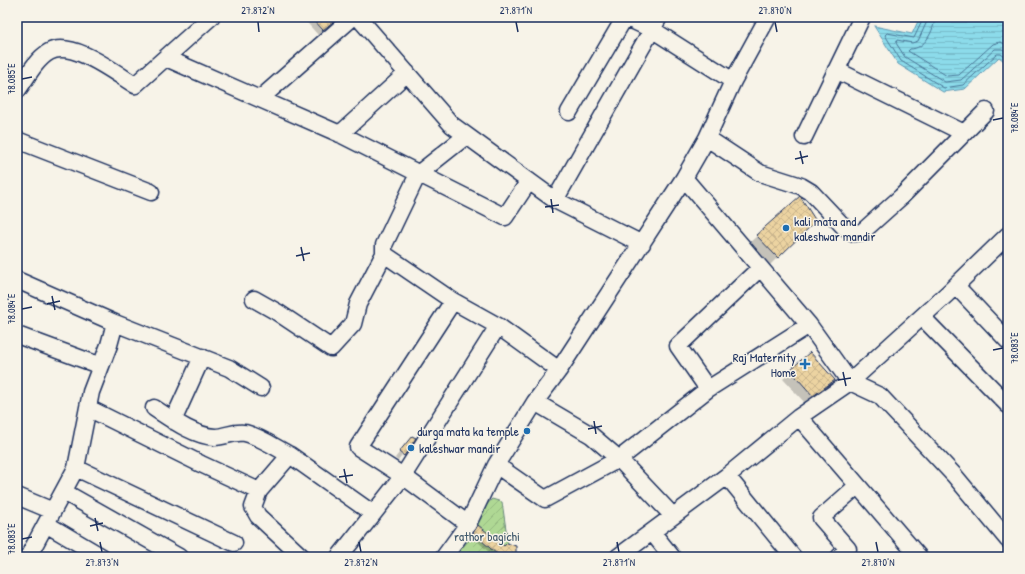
<svg xmlns="http://www.w3.org/2000/svg" width="1025" height="574" font-family="'Patrick Hand',sans-serif">
  <defs>
    <pattern id="garden-furrows" width="10" height="10" patternUnits="userSpaceOnUse"><rect width="10" height="10" fill="#afd894"/><path d="M-1 1l2-2M0 10L10 0M9 11l2-2" fill="none" stroke="#96ba82"/></pattern>
    <pattern id="water-rules" width="6" height="5" patternUnits="userSpaceOnUse"><rect width="6" height="5" fill="#8cdbea"/><path d="M0 2.5h6" fill="none" stroke="#78bccb"/></pattern>
    <pattern id="building-cross-hatch" width="8" height="8" patternUnits="userSpaceOnUse"><rect width="8" height="8" fill="#ecd3a1"/><path d="M0 0l8 8M0 8l8-8" fill="none" stroke="#cab58d"/></pattern>
  </defs>
  <rect width="100%" height="100%" fill="#f7f3e8"/>
  <filter id="ink" filterUnits="userSpaceOnUse"><feTurbulence type="fractalNoise" baseFrequency=".025" numOctaves="2"/><feDisplacementMap in="SourceGraphic" scale="8" xChannelSelector="R" yChannelSelector="G"/><feConvolveMatrix kernelMatrix="1 2 1 2 8 2 1 2 1" color-interpolation-filters="sRGB"/></filter>
  <g filter="url(#ink)">
    <path fill="url(#garden-furrows)" stroke="#658479" d="M492,499L502,502L510,557H439Z"/>
    <path fill="url(#water-rules)" stroke="#5f96b2" d="M920,17H1008V64L999,57L965,89L943,92L898,64L874,26L912,34Z"/>
    <path fill="#0003" d="M302,17H338L318,35Z
      M814,221L770,265L749,243L757,236Z
      M810,353L834,380L826,388L805,403L783,379Z
      M414,439L398,461L395,458L407,443Z
      M476,529L515,555L517,557H494L472,536Z"/>
    <g fill="none" stroke-linecap="round" stroke-linejoin="round">
      <path stroke="#487496" stroke-width="1" d="M924,17L914,38L887,33L885,35L901,61L944,88L963,85L997,54H1001L1008,59
        M929,17L918,41L912,43L897,40L896,43L905,57L945,82L961,80L995,49H1002L1008,52
        M935,17C934,31 925,49 910,49L908,51L947,76L959,75L993,44L1000,42L1008,45"/>
    </g>
    <path fill="url(#building-cross-hatch)" stroke="#1b2f5e" d="M311,17H339L323,30Z
      M800,196L816,221L778,258L756,235Z
      M810,352L835,380L813,396L790,370Z
      M412,436L416,438L404,456L399,452Z
      M478,525L504,546L507,543L516,546V554L519,557H496L498,555L473,533Z"/>
    <g fill="none" stroke-linecap="round" stroke-linejoin="round">
      <defs>
        <path id="minor" d="M358,17L452,125L555,200L642,244
          M625,17L653,30L733,81
          M166,58L340,134L505,217L529,181
          M836,70L964,133
          M17,91C26,79 35,60 49,52C72,39 115,73 135,85L211,17
          M261,98L353,17
          M569,112L625,17
          M340,134L407,73
          M804,137L862,17
          M707,138L760,173L801,186L811,192L845,228L854,233L862,232L901,197L986,111
          M17,140L151,192
          M684,178L809,325L850,382L880,396L954,475L1008,540
          M555,200L659,17
          M384,254L453,301L498,326L559,370
          M17,280L115,323L229,368L261,388
          M956,286L1008,341
          M254,299L277,312L331,348L353,324L358,304L384,254V245L418,174L466,136
          M453,301L358,447L403,476L468,524L496,465L535,402L559,370L684,178L707,138L733,81L768,17
          M922,317L1008,405
          M17,335L101,366
          M708,389L678,346L759,269
          M535,402L591,435L619,459L673,516
          M88,408L201,464L259,491
          M154,408C171,419 194,436 215,437C225,437 234,431 245,433C261,437 276,448 290,455L259,491L253,507L258,516L302,557
          M799,417L919,557
          M173,421L202,357
          M290,455L372,513
          M496,465L545,499L619,459L708,389L809,325
          M76,468L234,543
          M727,476L793,557
          M64,492L179,557
          M17,496L53,511
          M46,524L102,557
          M652,532L672,557
          M28,557L76,468L91,392L109,345L115,323
          M339,557L403,476L498,326
          M444,557L468,524
          M618,557L727,476L799,417L850,382L947,294L1008,235
          M839,557L848,549L821,518L857,486"/>
      </defs>
      <use href="#minor" stroke="#1b2f5e" stroke-width="19"/>
      <use href="#minor" stroke="#f7f3e8" stroke-width="16"/>
    </g>
  </g>
  <path fill="none" stroke="#1b2f5e" stroke-width="1.5" d="M258,22L259,32M516,22L518,32M775,22L777,32M22,79L32,77M993,120L1003,118M800,151L803,164M795,159L808,156M551,199L553,213M545,207L559,205M301,247L304,261M296,256L310,253M52,296L55,310M47,304L60,301M22,309L32,307M993,350L1003,348M843,372L846,386M838,380L851,378M594,421L596,434M588,429L602,426M344,469L347,483M339,477L353,475M95,518L98,531M90,526L103,523M22,539L32,537M100,542L102,552M359,542L361,552M617,542L619,552M876,542L878,552"/>
  <g fill="#1f6fb2" stroke="#f7f3e8" stroke-width="1.5">
    <circle cx="786" cy="228" r="4"/>
    <path d="M803 358h4v4h4v4h-4v4h-4v-4h-4v-4h4z"/>
    <circle cx="527" cy="431" r="4"/>
    <circle cx="411" cy="448" r="4"/>
  </g>
  <g text-anchor="middle" stroke-width="3" stroke-linejoin="round" paint-order="stroke">
    <g font-size="13" fill="#1b2f5e" stroke="#f7f3e8" text-anchor="start">
      <text x="794" y="226">kali mata and<tspan x="794" dy="15">kaleshwar mandir</tspan></text>
      <text x="796" y="362" text-anchor="end">Raj Maternity<tspan x="796" dy="15">Home</tspan></text>
      <text x="519" y="436" text-anchor="end">durga mata ka temple</text>
      <text x="419" y="453">kaleshwar mandir</text>
    </g>
    <g font-size="13" fill="#40596c" stroke="#f7f3e8">
      <text x="487" y="541">rathor bagichi</text>
    </g>
  </g>
  <rect width="1025" height="574" fill="none" stroke="#f7f3e8" stroke-width="44"/>
  <rect x="22" y="22" width="981" height="530" fill="none" stroke="#1b2f5e" stroke-width="1.5"/>
  <g font-size="10" text-anchor="middle" fill="#1b2f5e">
    <text x="258" y="14">27.872°N</text>
    <text x="516" y="14">27.871°N</text>
    <text x="775" y="14">27.870°N</text>
    <text transform="translate(11 79) rotate(-90)" y="4">78.085°E</text>
    <text transform="translate(1014 118) rotate(-90)" y="4">78.084°E</text>
    <text transform="translate(11 309) rotate(-90)" y="4">78.084°E</text>
    <text transform="translate(1014 348) rotate(-90)" y="4">78.083°E</text>
    <text transform="translate(11 539) rotate(-90)" y="4">78.083°E</text>
    <text x="102" y="566">27.873°N</text>
    <text x="361" y="566">27.872°N</text>
    <text x="619" y="566">27.871°N</text>
    <text x="878" y="566">27.870°N</text>
  </g>
</svg>
